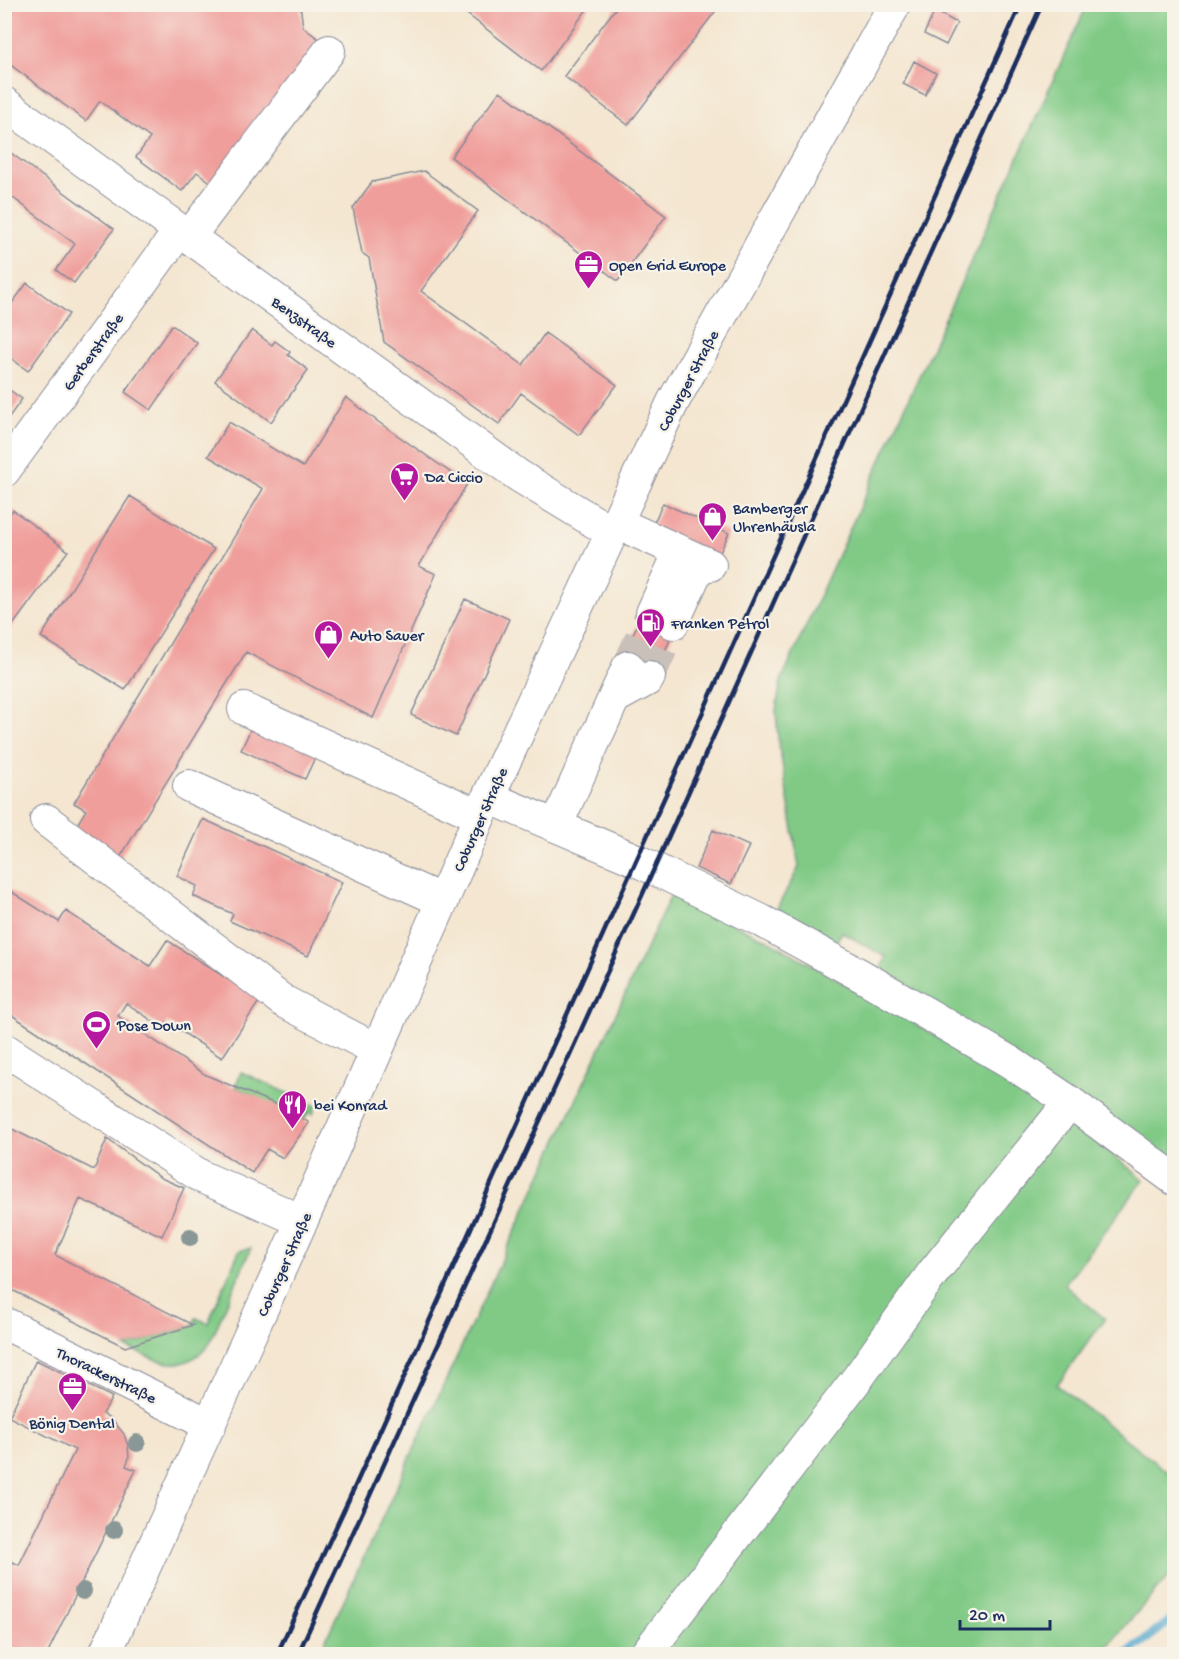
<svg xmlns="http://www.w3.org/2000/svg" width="1179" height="1659" font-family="'Gochi Hand',sans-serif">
  <rect width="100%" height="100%" fill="#f7f3e8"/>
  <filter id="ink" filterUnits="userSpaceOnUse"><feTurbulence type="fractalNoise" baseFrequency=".0167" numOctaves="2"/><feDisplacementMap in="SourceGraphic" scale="12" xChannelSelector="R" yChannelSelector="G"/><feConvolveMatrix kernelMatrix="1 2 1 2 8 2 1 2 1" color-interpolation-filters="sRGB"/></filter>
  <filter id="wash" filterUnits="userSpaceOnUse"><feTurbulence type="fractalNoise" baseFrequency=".008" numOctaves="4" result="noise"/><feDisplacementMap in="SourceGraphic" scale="24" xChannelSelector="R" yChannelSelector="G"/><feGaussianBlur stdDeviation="1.35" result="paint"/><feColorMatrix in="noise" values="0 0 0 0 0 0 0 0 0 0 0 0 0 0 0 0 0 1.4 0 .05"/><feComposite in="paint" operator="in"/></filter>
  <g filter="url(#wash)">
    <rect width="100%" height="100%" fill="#f4e6d0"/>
    <path fill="#81ca86" stroke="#4e7c72" stroke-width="1.5" d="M1087,5H1174V1165L879,972L886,957L842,932L833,947L774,914L799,867L778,738L776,711L781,681Z
      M671,895L772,942L1035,1093L1144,1180L1064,1285L1105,1319L1057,1385L1174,1477V1570L1101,1654H319Z
      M241,1072L316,1106L313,1114L308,1112L305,1119L235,1087Z
      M251,1248L209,1345C181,1377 158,1360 125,1347L193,1325L196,1318L208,1323L239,1251Z"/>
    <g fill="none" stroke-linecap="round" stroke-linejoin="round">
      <path stroke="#52a8ce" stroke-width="9" d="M1127,1654L1174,1618"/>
    </g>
    <g id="blocks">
      <path fill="#f09e9b" d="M16,4H300L303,27L320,40L213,184L197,172L182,191L136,157L150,138L100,101L86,121L4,60V23Z
        M454,4H591L541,71Z
        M619,4H721L628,125L564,76Z
        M935,11L957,23L946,45L924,34Z
        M914,61L936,73L925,95L903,84Z
        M500,91L666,216L618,281L451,157Z
        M4,148L114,229L74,283L56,270L75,244L9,195L4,201Z
        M424,171L478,211L421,291L523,365L545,333L617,385L579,435L521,393L499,424L384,342L369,258L362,253L353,208L372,182Z
        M27,283L69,314L28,371L4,353V314Z
        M172,325L197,343L151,410L125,392Z
        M252,330L272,345L275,341L290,352L288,355L308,370L271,422L215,381Z
        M4,386L22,399L4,424Z
        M346,397L377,421L467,484L419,566L436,574L373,718L246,652L118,861L75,828L86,810L74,803L263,489L208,456L229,422L303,467Z
        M130,496L214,549L125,690L41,637Z
        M663,503L729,533L717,559L651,529Z
        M13,510L68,551L4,637V520Z
        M465,599L509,619L456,736L411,715Z
        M644,610L677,625L658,666L666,670L661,682L620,663Z
        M255,720L319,749L305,779L241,750Z
        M203,819L342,882L308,956L230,921L233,914L193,896L197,886L177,876Z
        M713,830L749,846L731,884L696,868Z
        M4,887L59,922L66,911L150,966L167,940L260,1000L222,1058L167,1022L163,1028L126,1003L118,1016L206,1075L292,1111L309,1123L283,1158L267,1149L252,1173L4,1010Z
        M6,1126L94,1170L107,1139L161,1178L184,1188L162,1236L80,1199L55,1255L193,1325L125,1347L4,1286V1128Z
        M36,1360L112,1397L103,1414L111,1418L124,1434L128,1446L129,1458L126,1466L136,1470L47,1654H4V1558L19,1565L75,1450L9,1417Z"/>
    </g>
  </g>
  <g filter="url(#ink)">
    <use href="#blocks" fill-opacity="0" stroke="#888a97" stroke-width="1.5"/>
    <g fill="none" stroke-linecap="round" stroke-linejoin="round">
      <path stroke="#c9c1b9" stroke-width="32" stroke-dasharray="32 16" stroke-linecap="butt" d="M628,667L652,613
        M649,677L673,623"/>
      <defs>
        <path id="minor" d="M4,103L519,476L611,532
          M189,237L329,51
          M4,471L180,230
          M615,522L710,565
          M652,613L680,551
          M673,623L701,561
          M614,698L647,680L649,677
          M244,709L480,816
          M189,786L443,901
          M488,797L636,860L762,921L862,976L1010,1062L1070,1102L1174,1179
          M46,820L283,1001L377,1050
          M556,826L628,667
          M4,1049L202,1177L302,1221
          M4,1323L210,1425
          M105,1654L309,1205L488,797L673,402L895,4
          M646,1654L860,1375L932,1274L1070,1102"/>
      </defs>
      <use href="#minor" stroke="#888a97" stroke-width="34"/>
      <use href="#minor" stroke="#fff" stroke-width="32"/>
      <path stroke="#1b2f5e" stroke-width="4.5" d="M277,1654L356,1484L1021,4
        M298,1654L654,869L1042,4"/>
    </g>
    <g fill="#8a9797">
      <circle cx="190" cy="1237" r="9"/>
      <circle cx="137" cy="1443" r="9"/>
      <circle cx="114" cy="1530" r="9"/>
      <circle cx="83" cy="1591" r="9"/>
    </g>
  </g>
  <defs>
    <symbol id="office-pin" viewBox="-11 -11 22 30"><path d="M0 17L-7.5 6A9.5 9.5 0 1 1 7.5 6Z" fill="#b5179e" stroke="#f7f3e8"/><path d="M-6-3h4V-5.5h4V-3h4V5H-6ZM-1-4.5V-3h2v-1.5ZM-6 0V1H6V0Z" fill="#fff"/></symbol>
    <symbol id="supermarket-pin" viewBox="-11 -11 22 30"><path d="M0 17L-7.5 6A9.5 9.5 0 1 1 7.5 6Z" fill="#b5179e" stroke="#f7f3e8"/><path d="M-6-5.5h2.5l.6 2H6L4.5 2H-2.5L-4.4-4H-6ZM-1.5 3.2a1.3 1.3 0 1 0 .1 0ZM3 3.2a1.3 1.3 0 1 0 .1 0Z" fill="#fff"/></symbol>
    <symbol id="shop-pin" viewBox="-11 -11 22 30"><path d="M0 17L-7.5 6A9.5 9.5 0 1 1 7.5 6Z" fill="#b5179e" stroke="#f7f3e8"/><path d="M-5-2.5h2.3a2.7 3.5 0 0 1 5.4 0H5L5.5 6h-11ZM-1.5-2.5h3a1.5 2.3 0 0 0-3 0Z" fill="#fff"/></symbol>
    <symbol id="fuel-pin" viewBox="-11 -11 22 30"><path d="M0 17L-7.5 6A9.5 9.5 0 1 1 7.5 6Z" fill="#b5179e" stroke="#f7f3e8"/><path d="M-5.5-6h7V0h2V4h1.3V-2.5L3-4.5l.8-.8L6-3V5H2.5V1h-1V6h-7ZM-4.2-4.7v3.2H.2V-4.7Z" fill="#fff"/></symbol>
    <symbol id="stadium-pin" viewBox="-11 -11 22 30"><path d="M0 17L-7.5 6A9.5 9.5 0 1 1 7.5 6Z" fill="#b5179e" stroke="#f7f3e8"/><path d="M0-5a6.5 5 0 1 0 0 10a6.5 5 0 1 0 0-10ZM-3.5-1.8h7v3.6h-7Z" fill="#fff"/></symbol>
    <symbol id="restaurant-pin" viewBox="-11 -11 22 30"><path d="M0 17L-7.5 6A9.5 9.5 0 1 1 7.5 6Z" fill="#b5179e" stroke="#f7f3e8"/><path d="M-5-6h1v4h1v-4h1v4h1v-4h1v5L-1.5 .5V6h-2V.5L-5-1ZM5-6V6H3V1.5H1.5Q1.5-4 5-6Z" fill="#fff"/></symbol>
  </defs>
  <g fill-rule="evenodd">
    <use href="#office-pin" x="572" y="248" width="33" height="45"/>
    <use href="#supermarket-pin" x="388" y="460" width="33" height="45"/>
    <use href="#shop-pin" x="696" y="500" width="33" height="45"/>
    <use href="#fuel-pin" x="634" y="606" width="33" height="45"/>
    <use href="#shop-pin" x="312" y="618" width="33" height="45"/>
    <use href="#stadium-pin" x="80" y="1008" width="33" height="45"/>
    <use href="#restaurant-pin" x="276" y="1088" width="33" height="45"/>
    <use href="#office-pin" x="56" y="1370" width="33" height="45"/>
  </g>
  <g text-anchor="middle" stroke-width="4.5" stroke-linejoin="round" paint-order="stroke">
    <g font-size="16" fill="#1b2f5e" stroke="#f7f3e8" text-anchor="start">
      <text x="609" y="270">Open Grid Europe</text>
      <text x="425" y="482">Da Ciccio</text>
      <text x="733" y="513">Bamberger<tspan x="733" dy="18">Uhrenhäusla</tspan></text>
      <text x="671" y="628">Franken Petrol</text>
      <text x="350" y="640">Auto Sauer</text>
      <text x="117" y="1030">Pose Down</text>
      <text x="314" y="1110">bei Konrad</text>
      <text x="72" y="1428" text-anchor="middle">Bönig Dental</text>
    </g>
    <g font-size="16" fill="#1b2f5e" stroke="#f7f3e8">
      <text transform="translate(305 321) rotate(36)" y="6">Benzstraße</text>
      <text transform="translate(92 351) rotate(-54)" y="6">Gerberstraße</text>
      <text transform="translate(687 380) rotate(-62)" y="6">Coburger Straße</text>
      <text transform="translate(479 819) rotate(-66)" y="6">Coburger Straße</text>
      <text transform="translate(283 1264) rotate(-66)" y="6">Coburger Straße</text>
      <text transform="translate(107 1374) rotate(26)" y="6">Thorackerstraße</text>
    </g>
  </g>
  <rect width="1179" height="1659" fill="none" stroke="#f7f3e8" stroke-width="24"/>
  <path d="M960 1620v9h90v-9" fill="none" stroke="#1b2f5e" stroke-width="3"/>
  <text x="969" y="1620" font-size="18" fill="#1b2f5e" stroke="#f7f3e8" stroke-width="4.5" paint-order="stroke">20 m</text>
</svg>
